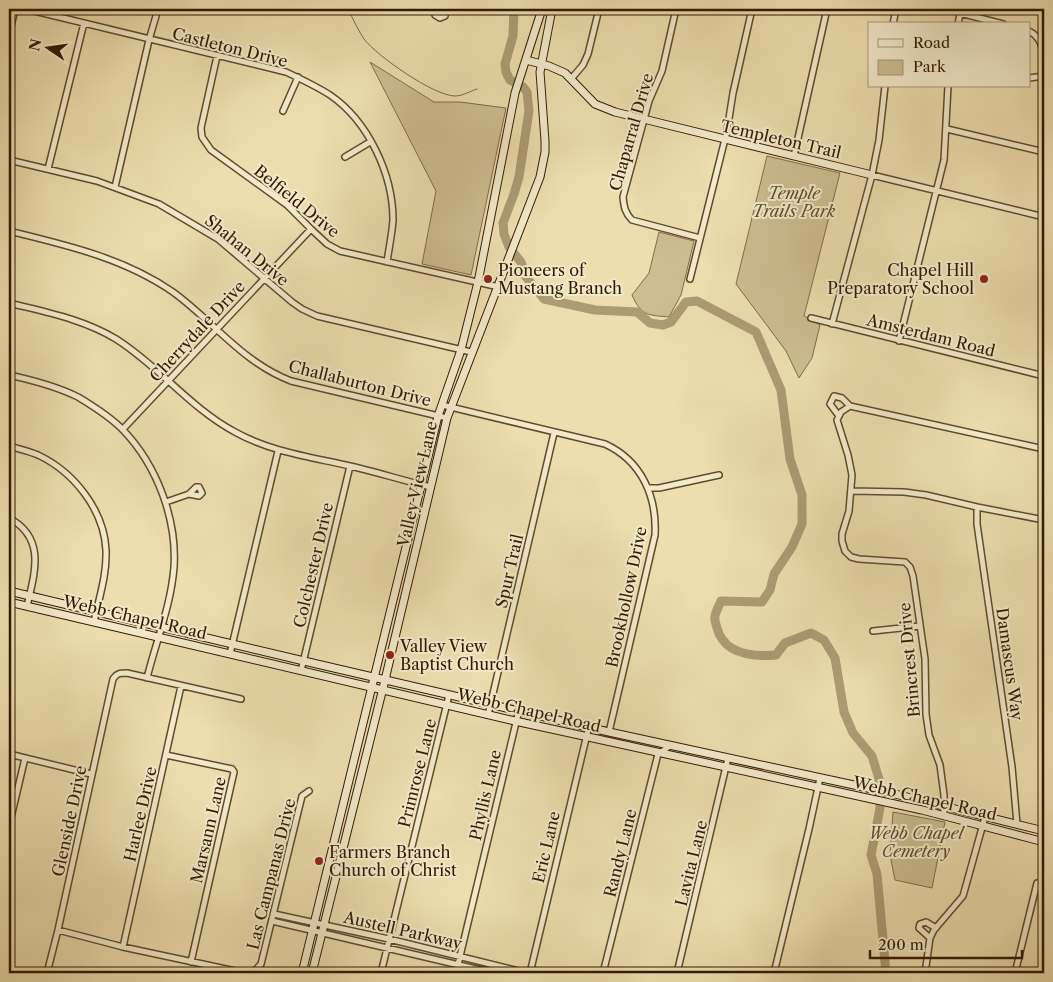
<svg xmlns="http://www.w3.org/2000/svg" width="1053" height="982" font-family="'Libre Caslon Text',serif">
  <rect width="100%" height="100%" fill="#eddeaf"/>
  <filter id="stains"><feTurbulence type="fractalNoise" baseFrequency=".004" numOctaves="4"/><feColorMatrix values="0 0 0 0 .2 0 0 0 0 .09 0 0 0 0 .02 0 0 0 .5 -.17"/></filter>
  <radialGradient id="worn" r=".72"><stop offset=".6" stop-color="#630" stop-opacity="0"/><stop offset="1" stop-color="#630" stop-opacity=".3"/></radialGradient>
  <path fill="#cdbd91" stroke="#806c48" d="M370,62L434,102H460L506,108L471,275L422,264L436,191Z
    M767,156L840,173L804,316L820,325L812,358L799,378L786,351L736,284Z
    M659,232L694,241L681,295L669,317C648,315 641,316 632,295L649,273Z
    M893,812L945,822L932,888L895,880L890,855Z"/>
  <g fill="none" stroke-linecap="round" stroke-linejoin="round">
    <path stroke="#7c6746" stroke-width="1" d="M348,9C353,19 358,30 364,39C377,56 434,96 455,96C463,96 470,91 477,89
      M504,78L508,76"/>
    <path stroke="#ad9b74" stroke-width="9" d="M514,9L513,36L505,64L506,72L510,80L523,87L527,92L529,111L519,177L514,194L503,223L504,234L509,247L521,262L526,277L544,299L595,310L637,312L650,323L663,325L671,322L686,302L697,301L756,332L781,390L790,459L802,495V524L792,547L774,574L770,590L762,602L721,601C719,606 716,611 715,616C714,620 716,624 717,628C724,654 752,657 776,655L785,643L811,633L824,640L835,658L844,712L853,733L872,756L879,779L880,808L871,855L877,874L886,973"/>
    <defs>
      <path id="street" d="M26,9L286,72C301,79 316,86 330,95C368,121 393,174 393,220C392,234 389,248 387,262
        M435,9V15L440,18L445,16L446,9
        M676,9L662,71L649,101L623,197C624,207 625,213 632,220L700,238
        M960,13L1003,24
        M893,24L896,9
        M958,24L961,9
        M1029,31C1044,39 1043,53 1044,68
        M9,35L15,9
        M217,56L201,128L202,137L211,150L287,205L311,229L327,244L340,251L499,287
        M1029,78L1044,76
        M571,79L583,65L588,54L599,9
        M283,111L298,77
        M947,129L1044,152
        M1041,151L1044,137
        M794,156L827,9
        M345,157L370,142
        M9,160L97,181L159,204L218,239L292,302L302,309L317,316L471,352
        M48,169L84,23
        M872,175L1044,217
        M115,187L149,40L158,9
        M9,231C66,245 124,258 173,292C214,322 242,362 291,381L447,418
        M690,279L727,131L733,93L752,9
        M9,303C45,312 83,319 116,339C159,366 190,408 235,432C271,452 311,457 350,466C377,472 404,481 431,487
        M811,318L1044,376
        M832,324L872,175L879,140L885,86
        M899,341L944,160L948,86
        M9,375C32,380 56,386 78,397C93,406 112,418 124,431C157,466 177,519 174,567C171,606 156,641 147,678
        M442,405L605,444C642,461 657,497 655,535L609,732
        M839,416L830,404L834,396L842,398L850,406
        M123,429L311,229
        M9,446C19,449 29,451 38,455C74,472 104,510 106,550C107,575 99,598 94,622
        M196,487H199L202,493L199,496L189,494Z
        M648,488H659L719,475
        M851,491L904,492L926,495L977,507L1044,520
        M166,502L189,494
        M977,507V524L1012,767L1017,824
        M9,518C46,538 35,572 27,606
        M873,631L920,626
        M230,654L278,451
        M301,671L350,466
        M488,715L554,433
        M9,754L91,774
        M166,755L232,769L234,772L191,962
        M944,816V795L940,765L929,735L926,714L925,659L913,576L910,567L905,562L859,559L851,557L845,551L842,541V534L849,511L852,475L848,455L837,420L841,412L850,406L1044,449
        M9,826L25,758
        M274,914L389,939L527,973
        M272,921L493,973
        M58,930L123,947L240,972L253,973L261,964L302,796L309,791
        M930,938L919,928L920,924L926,922L936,928
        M123,947L181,686
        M925,971L934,973
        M47,973L58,930L113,679C117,673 120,673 127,673L241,699
        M381,973L449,695
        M456,973L519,710
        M530,973L589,726
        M603,973L658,754L670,746
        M677,973L728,758
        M774,973L809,829L820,778
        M925,973L930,938L934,930L963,896L985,817
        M1015,973L1037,883H1044"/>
      <path id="secondary" d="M526,60L549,66L565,73L595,104L615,112L872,175
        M9,591L304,661L609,732L891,793L1044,831
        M9,602L515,721L922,810L1044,842
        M302,973L438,416L461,350L478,282L515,93L542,9
        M312,973L385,680L447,418L540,177L545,152V141L540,72L552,9"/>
    </defs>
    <use href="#street" stroke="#614b2c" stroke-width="8"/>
    <use href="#secondary" stroke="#321a00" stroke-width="9"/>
    <use href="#street" stroke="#f3eacb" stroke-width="5"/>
    <use href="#secondary" stroke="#f3eacb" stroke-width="7"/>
  </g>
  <g fill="#8f2418" stroke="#f3eacb" stroke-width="2">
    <circle cx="488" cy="279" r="5"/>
    <circle cx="984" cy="279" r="5"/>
    <circle cx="390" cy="655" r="5"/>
    <circle cx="319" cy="861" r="5"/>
  </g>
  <g text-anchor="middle" stroke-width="4" stroke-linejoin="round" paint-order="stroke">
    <g font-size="16" fill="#321a00" stroke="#f3eacb">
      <text transform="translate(230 47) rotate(14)" y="6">Castleton Drive</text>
      <text transform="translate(631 132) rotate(-74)" y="6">Chaparral Drive</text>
      <text transform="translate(781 139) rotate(13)" y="6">Templeton Trail</text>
      <text transform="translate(297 201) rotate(39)" y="6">Belfield Drive</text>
      <text transform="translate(247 250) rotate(39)" y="6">Shahan Drive</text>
      <text transform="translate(197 331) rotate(-47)" y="6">Cherrydale Drive</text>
      <text transform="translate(931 335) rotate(14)" y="6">Amsterdam Road</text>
      <text transform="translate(360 383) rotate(14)" y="6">Challaburton Drive</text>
      <text transform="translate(417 484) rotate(-77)" y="6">Valley View Lane</text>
      <text transform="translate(313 565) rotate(-77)" y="6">Colchester Drive</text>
      <text transform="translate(509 571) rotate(-77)" y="6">Spur Trail</text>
      <text transform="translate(626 597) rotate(-78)" y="6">Brookhollow Drive</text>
      <text transform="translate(135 617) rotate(13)" y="6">Webb Chapel Road</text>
      <text transform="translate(909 660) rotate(-95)" y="6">Brincrest Drive</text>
      <text transform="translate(1010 664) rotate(82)" y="6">Damascus Way</text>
      <text transform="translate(529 710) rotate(13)" y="6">Webb Chapel Road</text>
      <text transform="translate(417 773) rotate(-76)" y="6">Primrose Lane</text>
      <text transform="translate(485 795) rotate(-77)" y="6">Phyllis Lane</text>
      <text transform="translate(925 798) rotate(13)" y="6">Webb Chapel Road</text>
      <text transform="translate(140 814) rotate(-77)" y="6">Harlee Drive</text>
      <text transform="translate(69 821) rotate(-78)" y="6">Glenside Drive</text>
      <text transform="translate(208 830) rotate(-77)" y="6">Marsann Lane</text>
      <text transform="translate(546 847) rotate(-77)" y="6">Eric Lane</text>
      <text transform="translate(620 853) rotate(-76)" y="6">Randy Lane</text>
      <text transform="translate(691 863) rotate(-76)" y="6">Lavita Lane</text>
      <text transform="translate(271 874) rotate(-76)" y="6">Las Campanas Drive</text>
      <text transform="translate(403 930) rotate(13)" y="6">Austell Parkway</text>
    </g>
    <g font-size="16" font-style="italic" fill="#604b2c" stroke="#f3eacb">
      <text x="794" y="199">Temple<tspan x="794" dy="18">Trails Park</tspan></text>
      <text x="916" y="839">Webb Chapel<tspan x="916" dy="18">Cemetery</tspan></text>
    </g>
    <g font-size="16" fill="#321a00" stroke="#f3eacb" text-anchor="start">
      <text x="498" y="276">Pioneers of<tspan x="498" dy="18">Mustang Branch</tspan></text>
      <text x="974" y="276" text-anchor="end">Chapel Hill<tspan x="974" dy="18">Preparatory School</tspan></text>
      <text x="400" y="652">Valley View<tspan x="400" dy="18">Baptist Church</tspan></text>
      <text x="329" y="858">Farmers Branch<tspan x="329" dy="18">Church of Christ</tspan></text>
    </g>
  </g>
  <rect width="1053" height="982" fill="none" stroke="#eddeaf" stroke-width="30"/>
  <rect x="10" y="10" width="1033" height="962" fill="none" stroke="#321a00" stroke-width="2.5"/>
  <rect x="15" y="15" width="1023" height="952" fill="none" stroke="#321a00"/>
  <rect x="868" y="22" width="162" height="65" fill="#f3eacb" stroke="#a6977a"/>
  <rect x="878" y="39" width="25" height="8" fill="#f3eacb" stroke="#a6977a"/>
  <text x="913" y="48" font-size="15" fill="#321a00">Road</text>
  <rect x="878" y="60" width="25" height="15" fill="#cdbd91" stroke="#a6977a"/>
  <text x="913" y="72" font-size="15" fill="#321a00">Park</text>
  <g transform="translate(48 48) rotate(283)" stroke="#f3eacb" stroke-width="4" paint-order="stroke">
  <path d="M0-4L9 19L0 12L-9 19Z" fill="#321a00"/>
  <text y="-8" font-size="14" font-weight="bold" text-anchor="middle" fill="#321a00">N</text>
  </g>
  <path d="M870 950v8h152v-8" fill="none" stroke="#321a00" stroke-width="2.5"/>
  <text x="878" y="950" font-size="15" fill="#321a00" stroke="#f3eacb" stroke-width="4" paint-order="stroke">200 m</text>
  <rect width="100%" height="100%" filter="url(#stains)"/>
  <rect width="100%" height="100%" fill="url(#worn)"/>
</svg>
